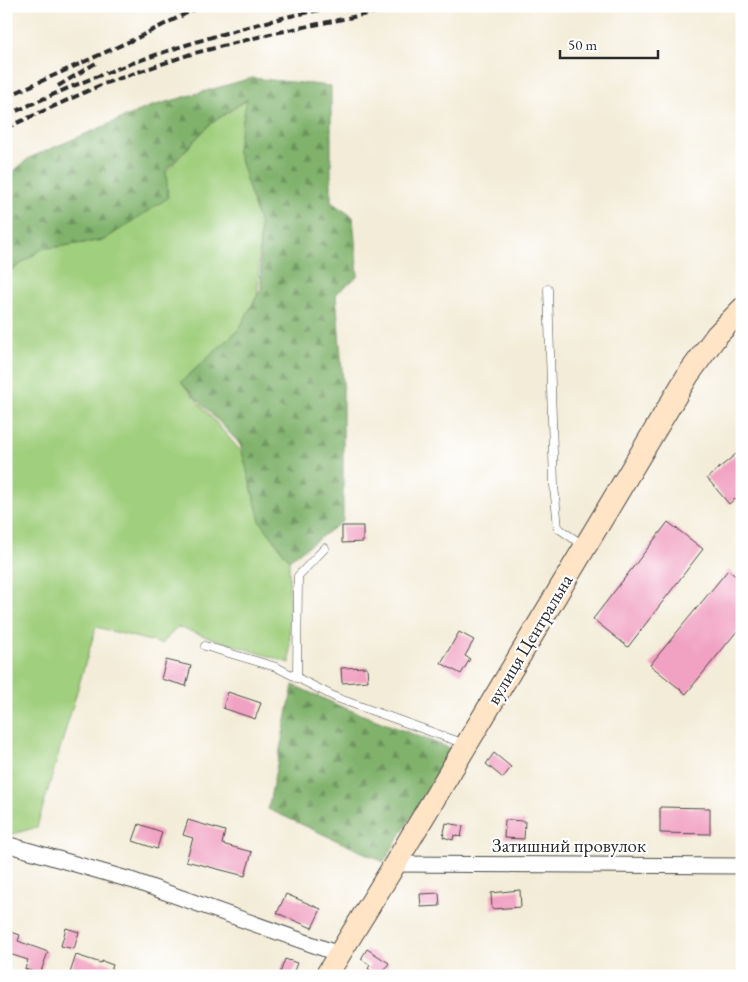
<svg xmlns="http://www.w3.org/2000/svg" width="748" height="982" font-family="'EB Garamond',serif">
  <defs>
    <pattern id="forest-firs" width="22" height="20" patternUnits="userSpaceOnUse" patternTransform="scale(1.25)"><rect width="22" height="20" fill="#80b26c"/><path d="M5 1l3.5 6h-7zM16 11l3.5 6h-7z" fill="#699159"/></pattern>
  </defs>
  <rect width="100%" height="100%" fill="#fff"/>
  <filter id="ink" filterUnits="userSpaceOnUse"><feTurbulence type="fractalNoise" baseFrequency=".02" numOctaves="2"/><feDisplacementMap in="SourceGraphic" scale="10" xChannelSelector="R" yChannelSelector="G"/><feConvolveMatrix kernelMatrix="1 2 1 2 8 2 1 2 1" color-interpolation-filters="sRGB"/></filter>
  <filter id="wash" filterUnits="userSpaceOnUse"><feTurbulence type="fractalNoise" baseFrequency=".0096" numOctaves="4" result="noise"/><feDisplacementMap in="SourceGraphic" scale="20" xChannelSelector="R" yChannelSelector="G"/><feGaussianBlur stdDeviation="1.12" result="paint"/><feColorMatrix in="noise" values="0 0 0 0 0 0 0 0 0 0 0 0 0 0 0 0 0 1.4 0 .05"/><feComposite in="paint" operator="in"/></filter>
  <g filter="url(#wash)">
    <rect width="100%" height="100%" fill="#f3ecd8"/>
    <path fill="#a0cf7d" stroke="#667d54" d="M248,99L237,149L260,225L258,294L239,329L181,382L243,454L260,521L289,560L290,663L177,627L162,644L96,627L37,827L13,834L6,832V274L42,249L104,240L209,125Z"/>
    <path fill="url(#forest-firs)" stroke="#566e4c" d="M252,78L331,86V202L353,217L358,276L336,294L343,382V521L289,560L260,521L240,444L181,382L239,329L261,289L260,225L237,149L247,99L209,125L166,170L168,198L104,240L42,249L6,274V178L29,158L149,107Z
      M293,685L342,707L452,749L384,862L268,809Z"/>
    <g id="blocks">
      <path fill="#f1a2c2" d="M742,449V506L735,499L729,504L707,478Z
        M668,522L703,549L628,647L593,619Z
        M342,526H363V542L342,543Z
        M728,570L742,581V625L686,694L650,665Z
        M459,632L474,640L465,656L470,659L461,674L441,663Z
        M166,660L191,666L186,686L161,679Z
        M367,667L368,681L342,683L341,668Z
        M228,692L261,703L255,719L223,708Z
        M494,753L511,767L503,778L486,764Z
        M660,807L710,808V834L660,833Z
        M188,820L225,831L222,844L252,852L245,876L186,861L193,838L183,835Z
        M505,820L525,821L524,839L504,838Z
        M446,823L463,826L461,837L454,835L453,840L443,837Z
        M139,824L162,832L157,849L133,841Z
        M520,890L521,907L492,909L491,893Z
        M439,893L440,906L421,907L420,894Z
        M286,894L321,909L312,928L277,913Z
        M66,928L79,932L74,949L61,946Z
        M6,930L20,935L18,941L48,952L40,974L25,969L28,960L6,953Z
        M367,949L389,963L381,976L368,969L370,965L361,959Z
        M76,955L101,963L102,961L113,965L109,976H69Z
        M285,959L297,963L292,976H279Z"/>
    </g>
  </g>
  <g filter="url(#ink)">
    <use href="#blocks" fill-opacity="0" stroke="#494845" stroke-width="1"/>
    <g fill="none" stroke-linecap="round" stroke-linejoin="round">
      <defs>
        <path id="service" d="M548,289L554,485L558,528L583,545
          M205,646L276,667L337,698L465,744
          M297,678L298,576L325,548"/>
        <path id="minor" d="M6,844L134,881L339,954
          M395,864L742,866"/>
        <path id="secondary" d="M326,976L395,864L688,375L717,335L742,309"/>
      </defs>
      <use href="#service" stroke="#494845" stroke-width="9"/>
      <use href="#minor" stroke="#494845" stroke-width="17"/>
      <use href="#secondary" stroke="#494845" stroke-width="24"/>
      <use href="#service" stroke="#fff" stroke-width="8"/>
      <use href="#minor" stroke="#fff" stroke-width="15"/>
      <use href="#secondary" stroke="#ffe4c6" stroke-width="22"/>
      <path stroke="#2b2b2b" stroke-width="4" stroke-dasharray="8 4" stroke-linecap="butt" d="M58,86L99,61
        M6,97L137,38L201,6
        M6,116C87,77 179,44 267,22C291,15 316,11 341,6
        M6,128L103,84L191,54L270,34L406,6"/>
    </g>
  </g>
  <g text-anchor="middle" stroke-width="4.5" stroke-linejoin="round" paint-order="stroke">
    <g font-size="19" fill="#2b2b2b" stroke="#fff">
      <text transform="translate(529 639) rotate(-59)" y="7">вулиця Центральна</text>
      <text x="569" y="852">Затишний провулок</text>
    </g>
  </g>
  <rect width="748" height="982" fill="none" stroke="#fff" stroke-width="25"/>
  <path d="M560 50v8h98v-8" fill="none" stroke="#2b2b2b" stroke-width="2.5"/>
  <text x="568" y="50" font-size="15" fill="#2b2b2b" stroke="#ffffff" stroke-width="4" paint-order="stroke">50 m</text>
</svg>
